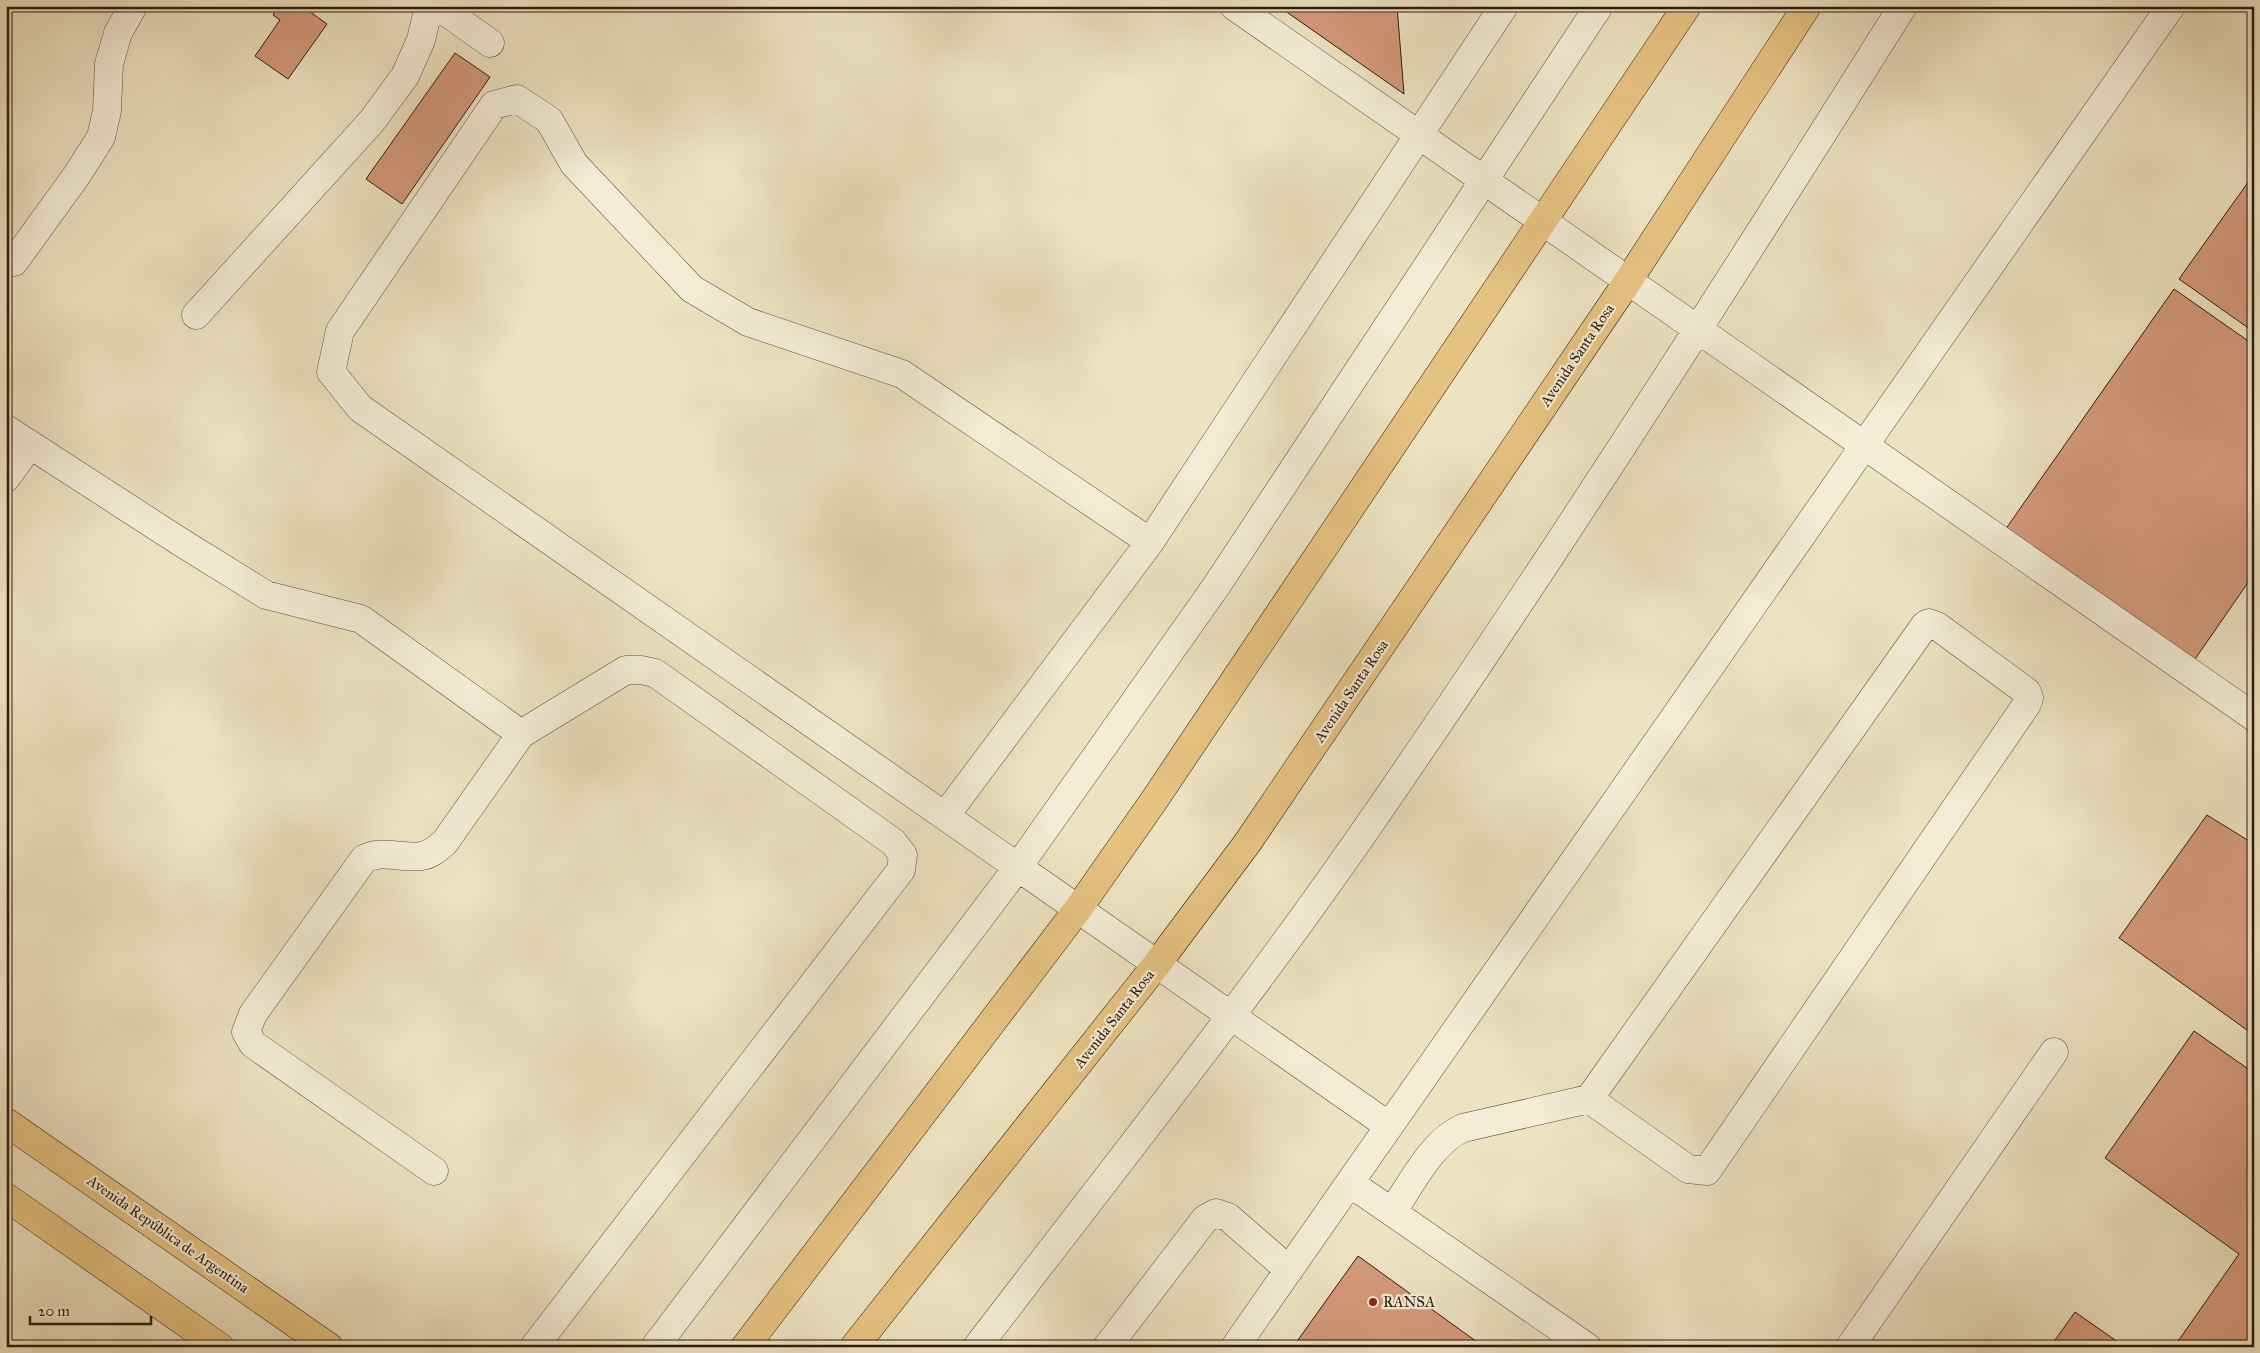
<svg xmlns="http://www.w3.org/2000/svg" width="2260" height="1353" font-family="'IM FELL Great Primer',serif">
  <rect width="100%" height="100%" fill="#ede3c2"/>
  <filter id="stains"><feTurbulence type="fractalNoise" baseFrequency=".004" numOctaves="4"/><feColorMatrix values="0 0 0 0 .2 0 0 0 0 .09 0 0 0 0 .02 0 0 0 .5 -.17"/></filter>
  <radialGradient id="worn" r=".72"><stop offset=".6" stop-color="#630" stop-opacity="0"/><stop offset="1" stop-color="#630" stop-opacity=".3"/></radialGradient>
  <path fill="#d4997b" stroke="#2e1b0e" d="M279,6H302L327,24L288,79L255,56L280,20L273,15Z
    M1278,6H1397L1404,94Z
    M455,53L490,77L402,204L366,179Z
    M2254,174V332L2179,279Z
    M2174,289L2254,345V574L2193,662L2005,530Z
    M2207,815L2254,844V1035L2119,938Z
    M2194,1031L2254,1073V1347H2174L2239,1254L2105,1158Z
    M1358,1256L1484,1347H1293Z
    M2075,1312L2125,1347H2050Z"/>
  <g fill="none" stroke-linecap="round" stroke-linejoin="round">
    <defs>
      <path id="minor" d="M438,6L490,43
        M1234,6L2254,717
        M14,262L77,175L101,137L107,111L109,64L118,33L133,6
        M196,315L372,121L405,76L421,40L429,6
        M6,429L179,541L266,595L361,619L521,734
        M6,478L30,445
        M945,816L1150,542
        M1389,1126L360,408L331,372L340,331L494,105L517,99L549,120L574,164L692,289L748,322L902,374L1150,542L1504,6
        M434,1171L253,1044L246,1032L253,1014L364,859C383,849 401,859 421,856C431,855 438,848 445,842L521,734L626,670H641L655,673L893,842L903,855L901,870L534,1347
        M1350,1183L1587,1347
        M1392,1212C1411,1185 1432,1141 1463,1128L1589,1099L1925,625L1929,623L1937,626L2027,692L2029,698L2027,704L1707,1171L1688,1169L1589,1099
        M655,1347L1018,867L1217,585L1599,6
        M977,1347C1113,1169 1253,994 1380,809C1561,546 1733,276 1903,6
        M1107,1347L1205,1219L1216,1213L1228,1217L1289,1270
        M1235,1347L2171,6
        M1850,1347L2054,1052"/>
      <path id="major" d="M6,1122L329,1347
        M6,1197L220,1347
        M745,1347L1078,909L1155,799L1687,6
        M854,1347L1157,964L1248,842L1628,281L1807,6"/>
    </defs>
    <use href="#minor" stroke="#5e4d3b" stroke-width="29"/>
    <use href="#major" stroke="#2e1b0e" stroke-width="29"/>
    <use href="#minor" stroke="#f3edd7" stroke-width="28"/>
    <use href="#major" stroke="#e6c281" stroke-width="28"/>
  </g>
  <circle fill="#8f2418" stroke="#f3edd7" stroke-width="2" cx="1373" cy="1302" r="5"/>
  <g text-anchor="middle" stroke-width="4.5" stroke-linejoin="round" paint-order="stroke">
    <g font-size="15" fill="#2e1b0e" stroke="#f3edd7">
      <text transform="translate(1577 355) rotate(-56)" y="5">Avenida Santa Rosa</text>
      <text transform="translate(1351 691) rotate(-56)" y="5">Avenida Santa Rosa</text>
      <text transform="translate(1114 1019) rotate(-52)" y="5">Avenida Santa Rosa</text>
      <text transform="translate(168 1234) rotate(35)" y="5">Avenida República de Argentina</text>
    </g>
    <g font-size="15" fill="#2e1b0e" stroke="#f3edd7" text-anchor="start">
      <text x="1383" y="1307">RANSA</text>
    </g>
  </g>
  <rect width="2260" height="1353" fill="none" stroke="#ede3c2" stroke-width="25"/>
  <rect x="8" y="8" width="2245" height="1338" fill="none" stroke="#2e1b0e" stroke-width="2.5"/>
  <rect x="12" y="12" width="2235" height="1328" fill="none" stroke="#2e1b0e"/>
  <path d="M30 1316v8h121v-8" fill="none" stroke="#2e1b0e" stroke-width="2.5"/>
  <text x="38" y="1316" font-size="15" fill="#2e1b0e" stroke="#f3edd7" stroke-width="4" paint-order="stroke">20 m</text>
  <rect width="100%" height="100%" filter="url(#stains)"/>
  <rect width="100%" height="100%" fill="url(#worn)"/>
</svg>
